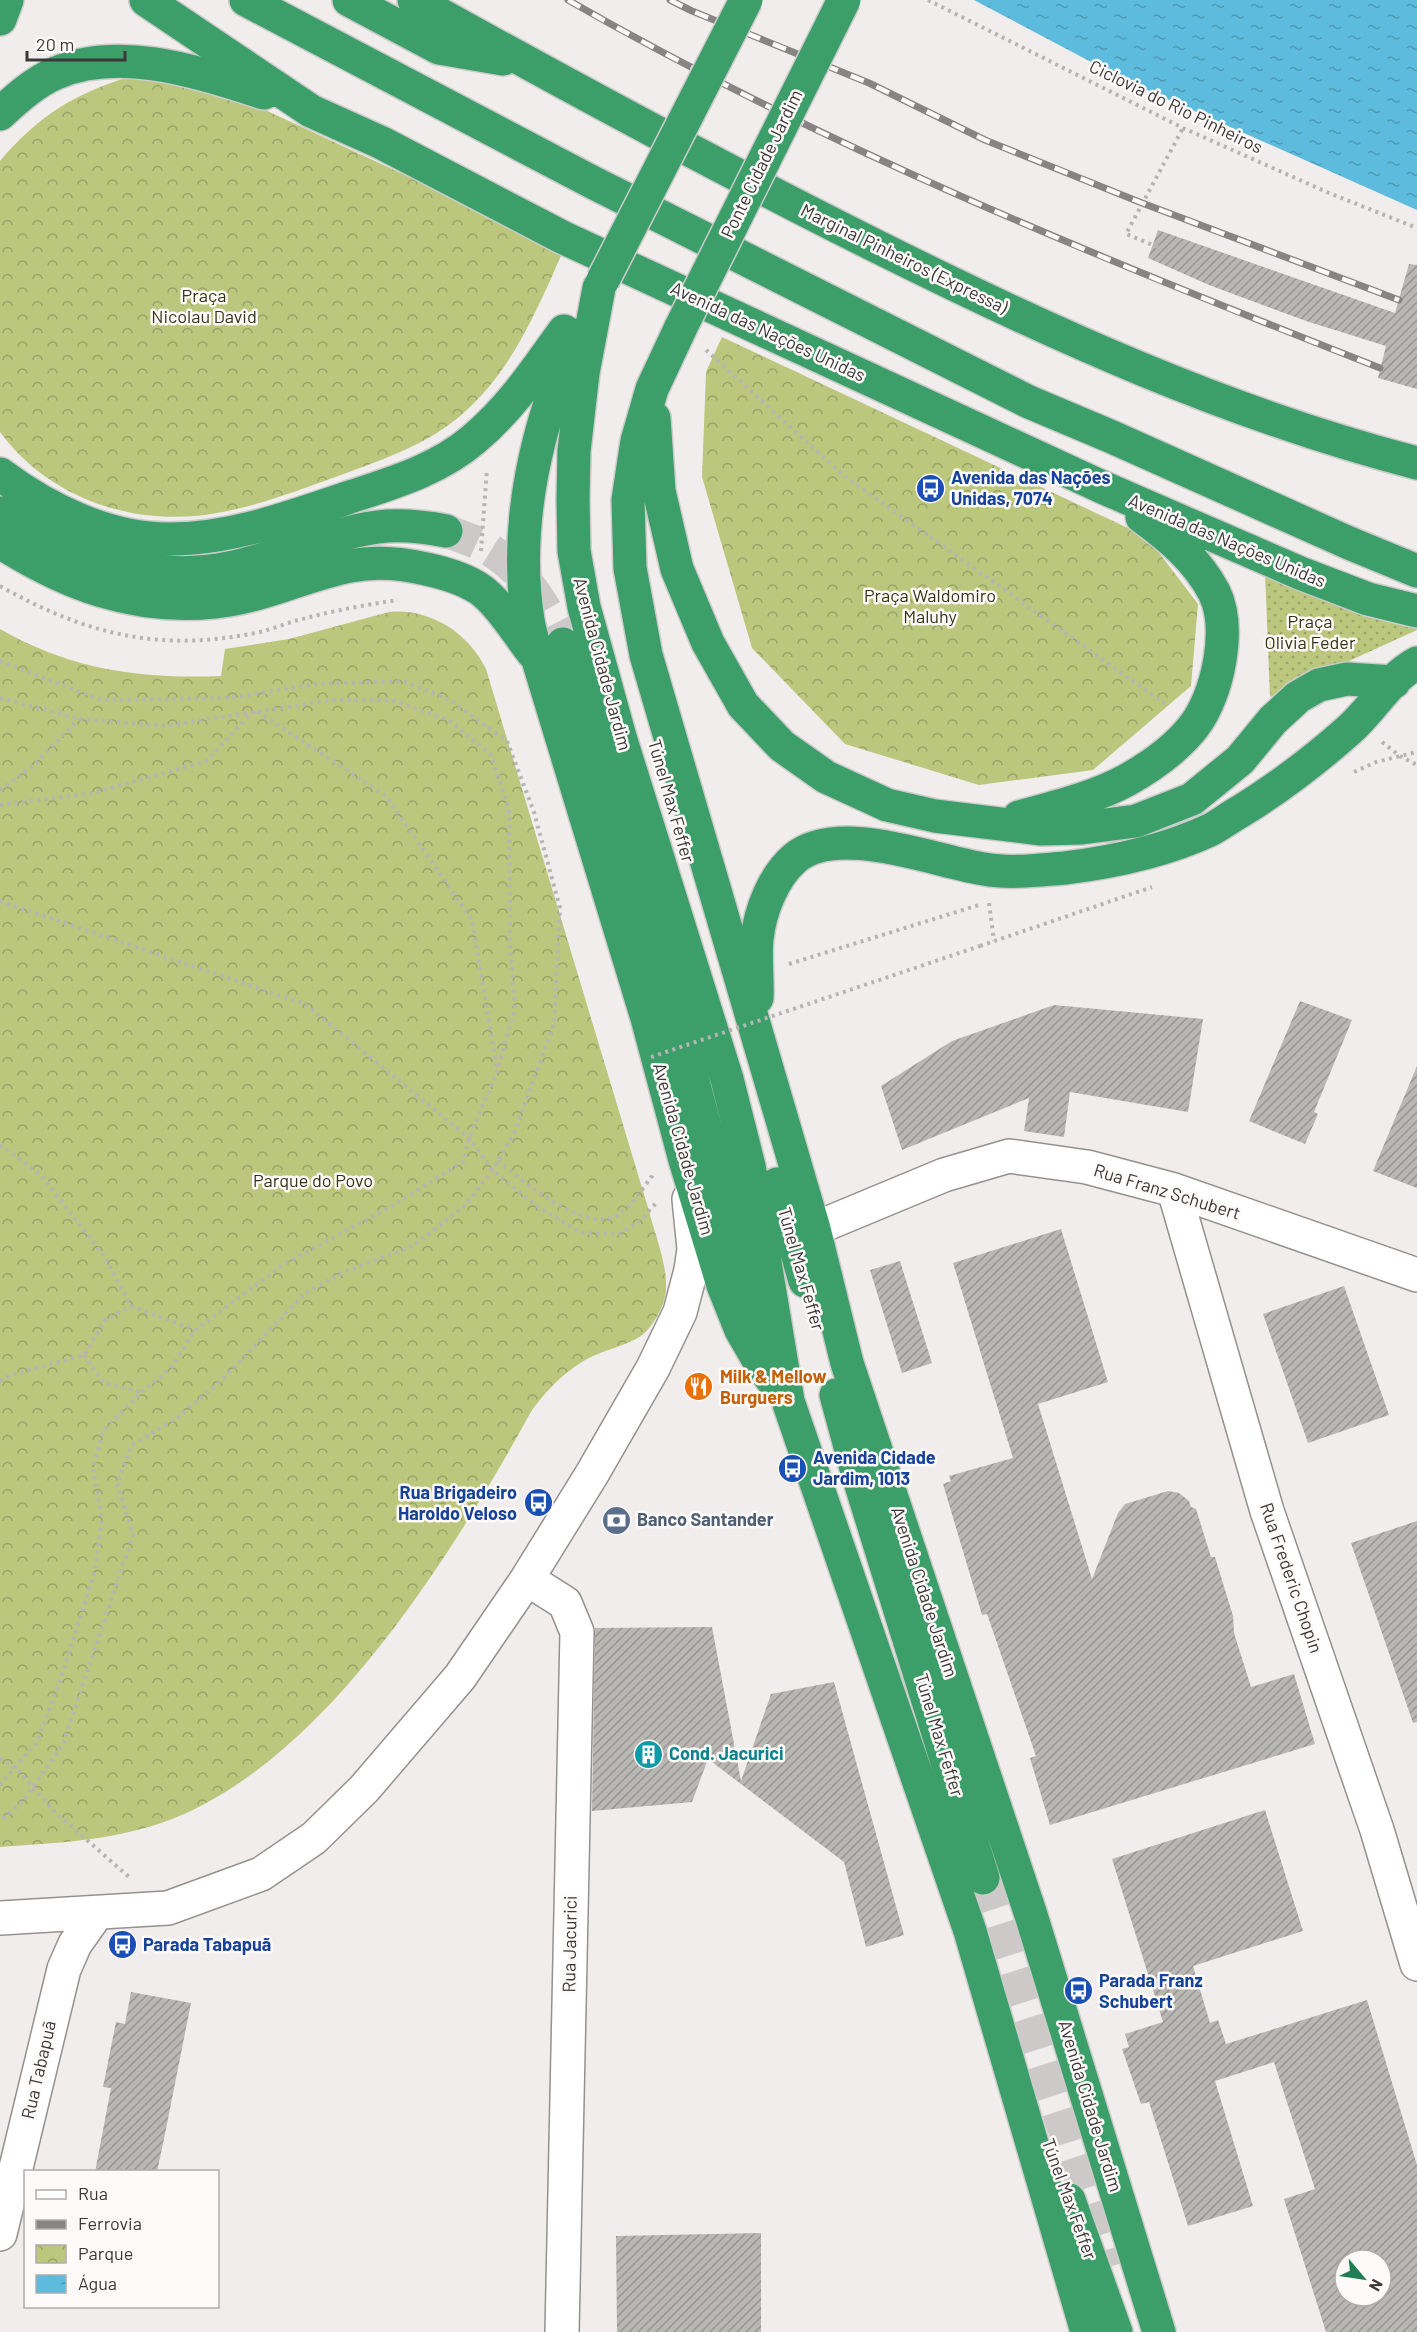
<svg xmlns="http://www.w3.org/2000/svg" width="1417" height="2332" font-family="Barlow,sans-serif">
  <defs>
    <pattern id="park-crowns" width="20" height="18" patternUnits="userSpaceOnUse" patternTransform="scale(1.5)"><rect width="20" height="18" fill="#bac77c"/><path d="M2 6a3 3 0 1 1 6 0M12 15a3 3 0 1 1 6 0" fill="none" stroke="#98a367"/></pattern>
    <pattern id="garden-dots" width="8" height="8" patternUnits="userSpaceOnUse" patternTransform="scale(1.5)"><rect width="8" height="8" fill="#bac77c"/><path d="M2 2h.1M6 6h.1" fill="none" stroke="#98a367" stroke-width="1.8" stroke-linecap="round"/></pattern>
    <pattern id="water-ripples" width="26" height="14" patternUnits="userSpaceOnUse" patternTransform="scale(1.5)"><rect width="26" height="14" fill="#5dbbdd"/><path d="M2 4q2-2 4 0t4 0M15 11q2-2 4 0t4 0" fill="none" stroke="#4e99b4"/></pattern>
    <pattern id="building-hatch" width="6" height="6" patternUnits="userSpaceOnUse" patternTransform="scale(1.5)"><rect width="6" height="6" fill="#b9b7b4"/><path d="M-1 1l2-2M0 6l6-6M5 7l2-2" fill="none" stroke="#979693"/></pattern>
  </defs>
  <rect width="100%" height="100%" fill="#f1edec"/>
  <path fill="url(#park-crowns)" d="M132,76L205,82L564,249C540,303 516,362 473,404C436,442 387,458 338,476C299,490 258,506 217,513C136,528 49,499 0,432V161C38,116 75,93 132,76Z
    M722,337L1147,537L1198,604L1191,686L1093,770L979,785L845,744L752,648L702,477L706,372Z
    M389,612C429,608 468,632 486,669L649,1211C655,1235 667,1263 666,1288C666,1303 654,1326 641,1336C626,1346 599,1351 582,1362C562,1374 546,1391 532,1410C453,1553 322,1768 161,1823C108,1841 55,1843 0,1847V629C71,670 141,679 221,676L225,649L289,639Z"/>
  <path fill="url(#garden-dots)" d="M1265,573L1417,620V630L1270,697Z"/>
  <path fill="url(#water-ripples)" d="M974,0H1417V210L1127,81Z"/>
  <path fill="url(#building-hatch)" fill-rule="evenodd" d="M1158,230L1395,313L1409,264L1417,265V389L1378,378L1386,346L1306,321L1209,285L1148,258Z
    M1300,1001L1352,1020L1314,1112L1318,1114L1305,1144L1249,1121Z
    M1054,1005L1203,1019L1188,1112L1070,1092L1064,1137L1024,1131L1029,1098L902,1150L881,1086L952,1041Z
    M1417,1066V1188L1373,1171Z
    M1061,1229L1108,1382L1038,1404L1092,1579L1118,1513L1125,1504L1168,1491L1179,1493L1189,1501L1191,1507L1196,1509L1211,1557H1215L1233,1616L1234,1633L1251,1687L1294,1674L1315,1744L1050,1825L1030,1758L1036,1756L987,1614L982,1615L943,1484L951,1481L949,1476L1013,1458L953,1263Z
    M900,1261L932,1363L902,1373L870,1270Z
    M1344,1286L1389,1415L1308,1443L1263,1314Z
    M1417,1521V1722L1413,1723L1351,1543Z
    M712,1627L741,1781L771,1694L834,1682L904,1935L866,1947L844,1862L708,1759L692,1802L592,1811L595,1628Z
    M1265,1810L1303,1931L1193,1966L1210,2023L1218,2020L1226,2044L1367,2000L1417,2165V2332H1326L1284,2199L1315,2189L1274,2062L1215,2081L1253,2206L1188,2226L1149,2102L1141,2104L1122,2049L1129,2047L1125,2034L1163,2022L1112,1859ZM1345,2260H1381V2296H1345Z
    M131,1992L191,2003L165,2134L157,2172H95L111,2088L103,2087L116,2022L125,2024Z
    M761,2233V2332H617L616,2236Z"/>
  <g fill="none" stroke-linecap="round" stroke-linejoin="round">
    <path stroke="#ccc9c8" stroke-width="33" stroke-dasharray="33 16" stroke-linecap="butt" d="M446,531C459,536 473,540 485,547C524,569 545,605 563,644
      M983,1878L1109,2267"/>
    <defs>
      <path id="minor" d="M1174,1190L1267,1511L1377,1830L1417,1964
        M814,1229L944,1175L1009,1156L1087,1167L1174,1190L1417,1275
        M527,1579L565,1603L577,1632L562,2332
        M0,1918L168,1908L261,1874L314,1838L364,1789L460,1677L527,1579L592,1474L653,1368L680,1312L691,1270L694,1249L689,1199
        M0,2234L64,1969L75,1944L97,1913"/>
      <path id="highway" d="M146,0L311,111L382,143L562,237L1102,487L1300,573L1368,599L1417,611
        M246,0L592,182L1029,402L1112,437L1349,543L1417,571
        M349,0L439,48L503,59
        M414,0C567,85 720,168 876,246C1050,333 1228,414 1417,463
        M0,19L7,0
        M0,114C17,98 35,82 56,73C122,45 200,73 264,93
        M599,288L583,373L574,451L573,499L574,551L584,607L620,737L727,1079L749,1166L788,1401L970,1931L1087,2332
        M681,327L652,389L637,441L628,500L630,568L646,655L814,1229L847,1363L1031,1915L1159,2332
        M577,335C537,422 513,524 528,620C530,633 535,647 538,660L647,1018L685,1160L723,1285L741,1330L763,1368L784,1395
        M654,418L659,491L677,569L708,643L743,705L782,746L826,777L887,805L935,816L1041,829L1082,828L1136,821L1192,799L1240,760L1273,720L1298,697L1319,685L1347,679L1394,682
        M0,474C48,510 110,540 171,539C231,539 291,517 347,498C392,483 438,470 474,439C511,408 536,370 564,331
        M0,513C65,557 150,584 229,568C281,558 335,530 387,526C408,525 426,527 446,531
        M0,542C66,584 133,610 214,602C261,598 304,575 350,566C375,561 401,563 426,569C445,573 465,579 481,590C500,604 518,634 533,653
        M563,644L599,752L666,979L747,1286L757,1314
        M1019,817C1055,807 1094,798 1127,780C1150,767 1177,748 1194,726C1218,695 1232,628 1214,592C1197,560 1171,538 1142,517
        M757,998C758,979 755,958 757,939C760,911 773,877 795,858C838,822 934,861 984,869C1011,874 1039,870 1065,868C1114,862 1165,851 1210,830C1220,825 1230,817 1241,811C1280,787 1315,760 1349,730C1373,709 1389,678 1417,663
        M777,1184L805,1281
        M836,1395L857,1472L983,1878
        M1069,2200L1116,2332"/>
    </defs>
    <use href="#minor" stroke="#94918f" stroke-width="36"/>
    <use href="#highway" stroke="#cccbcb" stroke-width="36"/>
    <path stroke="#b7b4b3" stroke-width="4" stroke-dasharray="3 4.5" stroke-linecap="butt" d="M928,0L1183,128L1329,193L1417,228
      M1158,247L1126,234L1183,128
      M706,350L843,475L1168,706
      M481,551L487,469
      M0,586C87,635 161,653 260,632C273,629 286,623 299,620C331,611 365,605 398,600
      M0,661L101,700L230,698L316,684L403,681L450,700L507,741L534,812L560,908L554,1024L513,1136L492,1170L466,1205L413,1246L344,1272L305,1293L223,1379L177,1418L132,1445L117,1483L133,1535L63,1744L23,1801L0,1821
      M0,698L80,719L164,726L333,700H391L449,720L491,755L509,809L510,943L515,1008L497,1072L469,1138L463,1162L392,1206L284,1264L195,1330L171,1368L142,1392L103,1431L93,1469L102,1518L95,1571L60,1681L37,1742L0,1785
      M1382,742L1400,756L1417,765
      M1354,772L1376,762L1417,752
      M0,790L33,766L79,719
      M0,805L94,793L206,761L255,710L386,796L472,920L497,1069
      M0,901L305,1004L469,1138L492,1170L538,1207L581,1233L619,1234L641,1220L657,1202
      M989,903L994,941
      M980,946L1152,887
      M789,964L982,904
      M0,1145L40,1174L105,1257L131,1306L195,1330
      M498,1161C524,1181 590,1240 622,1212C634,1203 643,1188 652,1176L653,1173
      M84,1355L104,1383L142,1392
      M0,1381L11,1375L84,1355L105,1320L131,1306
      M0,1758L16,1768L54,1811L129,1877"/>
    <use href="#minor" stroke="#fff" stroke-width="33"/>
    <use href="#highway" stroke="#3c9f6a" stroke-width="33"/>
    <defs>
      <path id="rail" d="M568,0C826,148 1104,260 1380,368
        M670,0L692,11L869,83L985,140L1142,203L1399,300"/>
    </defs>
    <use href="#rail" stroke="#878483" stroke-width="7"/>
    <use href="#rail" stroke="#fefaf9" stroke-width="4.5" stroke-dasharray="14" stroke-linecap="butt"/>
    <defs>
      <path id="highway-bridge" d="M603,280L746,0
        M681,327L844,0"/>
    </defs>
    <use href="#highway-bridge" stroke="#cccbcb" stroke-width="36" stroke-linecap="butt"/>
    <path stroke="#b7b4b3" stroke-width="4" stroke-dasharray="3 4.5" stroke-linecap="butt" d="M651,1057L980,946"/>
    <use href="#highway-bridge" stroke="#3c9f6a" stroke-width="33"/>
  </g>
  <defs>
    <symbol id="bus-disc" viewBox="-11 -11 22 22"><circle r="9.5" fill="#1a4fb4" stroke="#fefaf9"/><path d="M-5-6H5V4H4V6H2V4H-2V6H-4V4H-5ZM-3.5-4V0h7V-4ZM-3.5 1.2v1.5H-2V1.2ZM2 1.2v1.5H3.5V1.2Z" fill="#fff"/></symbol>
    <symbol id="restaurant-disc" viewBox="-11 -11 22 22"><circle r="9.5" fill="#e8710a" stroke="#fefaf9"/><path d="M-5-6h1v4h1v-4h1v4h1v-4h1v5L-1.5 .5V6h-2V.5L-5-1ZM5-6V6H3V1.5H1.5Q1.5-4 5-6Z" fill="#fff"/></symbol>
    <symbol id="bank-disc" viewBox="-11 -11 22 22"><circle r="9.5" fill="#5c6f8a" stroke="#fefaf9"/><path d="M-6-4H6V4H-6ZM0-2.3a2.3 2.3 0 1 0 0 4.6a2.3 2.3 0 1 0 0-4.6Z" fill="#fff"/></symbol>
    <symbol id="building-disc" viewBox="-11 -11 22 22"><circle r="9.5" fill="#0f9aa8" stroke="#fefaf9"/><path d="M-4-6H4V6H1V3H-1V6H-4ZM-2.5-4.3h1.7v1.8h-1.7ZM.8-4.3h1.7v1.8H.8ZM-2.5-1h1.7V.8h-1.7ZM.8-1h1.7V.8H.8Z" fill="#fff"/></symbol>
  </defs>
  <g fill-rule="evenodd">
    <use href="#bus-disc" x="914" y="472" width="33" height="33"/>
    <use href="#restaurant-disc" x="682" y="1370" width="33" height="33"/>
    <use href="#bus-disc" x="776" y="1452" width="33" height="33"/>
    <use href="#bus-disc" x="522" y="1486" width="33" height="33"/>
    <use href="#bank-disc" x="600" y="1504" width="33" height="33"/>
    <use href="#building-disc" x="632" y="1738" width="33" height="33"/>
    <use href="#bus-disc" x="106" y="1928" width="33" height="33"/>
    <use href="#bus-disc" x="1062" y="1974" width="33" height="33"/>
  </g>
  <g text-anchor="middle" stroke-width="5" stroke-linejoin="round" paint-order="stroke">
    <g font-size="18" fill="#3a3838" stroke="#fefaf9">
      <text transform="translate(1176 107) rotate(26)" y="6">Ciclovia do Rio Pinheiros</text>
      <text transform="translate(762 164) rotate(-64)" y="6">Ponte Cidade Jardim</text>
      <text transform="translate(904 259) rotate(26)" y="6">Marginal Pinheiros (Expressa)</text>
      <text transform="translate(768 332) rotate(25)" y="6">Avenida das Nações Unidas</text>
      <text transform="translate(1227 541) rotate(23)" y="6">Avenida das Nações Unidas</text>
      <text transform="translate(602 664) rotate(75)" y="6">Avenida Cidade Jardim</text>
      <text transform="translate(671 801) rotate(74)" y="6">Túnel Max Feffer</text>
      <text transform="translate(683 1149) rotate(74)" y="6">Avenida Cidade Jardim</text>
      <text transform="translate(1167 1192) rotate(17)" y="6">Rua Franz Schubert</text>
      <text transform="translate(801 1269) rotate(74)" y="6">Túnel Max Feffer</text>
      <text transform="translate(1291 1578) rotate(71)" y="6">Rua Frederic Chopin</text>
      <text transform="translate(924 1592) rotate(72)" y="6">Avenida Cidade Jardim</text>
      <text transform="translate(939 1735) rotate(73)" y="6">Túnel Max Feffer</text>
      <text transform="translate(570 1944) rotate(-89)" y="6">Rua Jacurici</text>
      <text transform="translate(39 2070) rotate(-77)" y="6">Rua Tabapuã</text>
      <text transform="translate(1090 2106) rotate(73)" y="6">Avenida Cidade Jardim</text>
      <text transform="translate(1069 2199) rotate(70)" y="6">Túnel Max Feffer</text>
    </g>
    <g font-size="18" fill="#313615" stroke="#fefaf9">
      <text x="204" y="302">Praça<tspan x="204" dy="21">Nicolau David</tspan></text>
      <text x="930" y="602">Praça Waldomiro<tspan x="930" dy="21">Maluhy</tspan></text>
      <text x="1310" y="628">Praça<tspan x="1310" dy="21">Olivia Feder</tspan></text>
      <text x="313" y="1187">Parque do Povo</text>
    </g>
    <g font-size="18" font-weight="bold" fill="#164399" stroke="#fefaf9" text-anchor="start">
      <text x="951" y="484">Avenida das Nações<tspan x="951" dy="21">Unidas, 7074</tspan></text>
      <text x="813" y="1464">Avenida Cidade<tspan x="813" dy="21">Jardim, 1013</tspan></text>
      <text x="517" y="1499" text-anchor="end">Rua Brigadeiro<tspan x="517" dy="21">Haroldo Veloso</tspan></text>
      <text x="143" y="1951">Parada Tabapuã</text>
      <text x="1099" y="1987">Parada Franz<tspan x="1099" dy="21">Schubert</tspan></text>
    </g>
    <g font-size="18" font-weight="bold" fill="#c56008" stroke="#fefaf9" text-anchor="start">
      <text x="720" y="1383">Milk &amp; Mellow<tspan x="720" dy="21">Burguers</tspan></text>
    </g>
    <g font-size="18" font-weight="bold" fill="#4e5e75" stroke="#fefaf9" text-anchor="start">
      <text x="637" y="1526">Banco Santander</text>
    </g>
    <g font-size="18" font-weight="bold" fill="#0d838f" stroke="#fefaf9" text-anchor="start">
      <text x="669" y="1760">Cond. Jacurici</text>
    </g>
  </g>
  <rect x="24" y="2170" width="195" height="138" fill="#fefaf9" stroke="#b0acac" stroke-width="1.5"/>
  <rect x="36" y="2190" width="30" height="9" fill="#ffffff" stroke="#b0acac" stroke-width="1.5"/>
  <text x="78" y="2200" font-size="18" fill="#3a3838">Rua</text>
  <rect x="36" y="2220" width="30" height="9" fill="#878483" stroke="#b0acac" stroke-width="1.5"/>
  <text x="78" y="2230" font-size="18" fill="#3a3838">Ferrovia</text>
  <rect x="36" y="2245" width="30" height="18" fill="url(#park-crowns)" stroke="#b0acac" stroke-width="1.5"/>
  <text x="78" y="2260" font-size="18" fill="#3a3838">Parque</text>
  <rect x="36" y="2275" width="30" height="18" fill="url(#water-ripples)" stroke="#b0acac" stroke-width="1.5"/>
  <text x="78" y="2290" font-size="18" fill="#3a3838">Água</text>
  <g transform="translate(1363 2278) rotate(119)"><circle r="28" fill="#fefaf9" stroke="#b0acac" stroke-width="1.5"/>
  <path d="M0-4.5L10 22L0 15L-10 22Z" fill="#207e55"/>
  <text y="-9" font-size="16" font-weight="bold" text-anchor="middle" fill="#3a3838">N</text>
  </g>
  <path d="M27 51v9h98v-9" fill="none" stroke="#3a3838" stroke-width="3"/>
  <text x="36" y="51" font-size="18" fill="#3a3838" stroke="#fefaf9" stroke-width="4.5" paint-order="stroke">20 m</text>
</svg>
